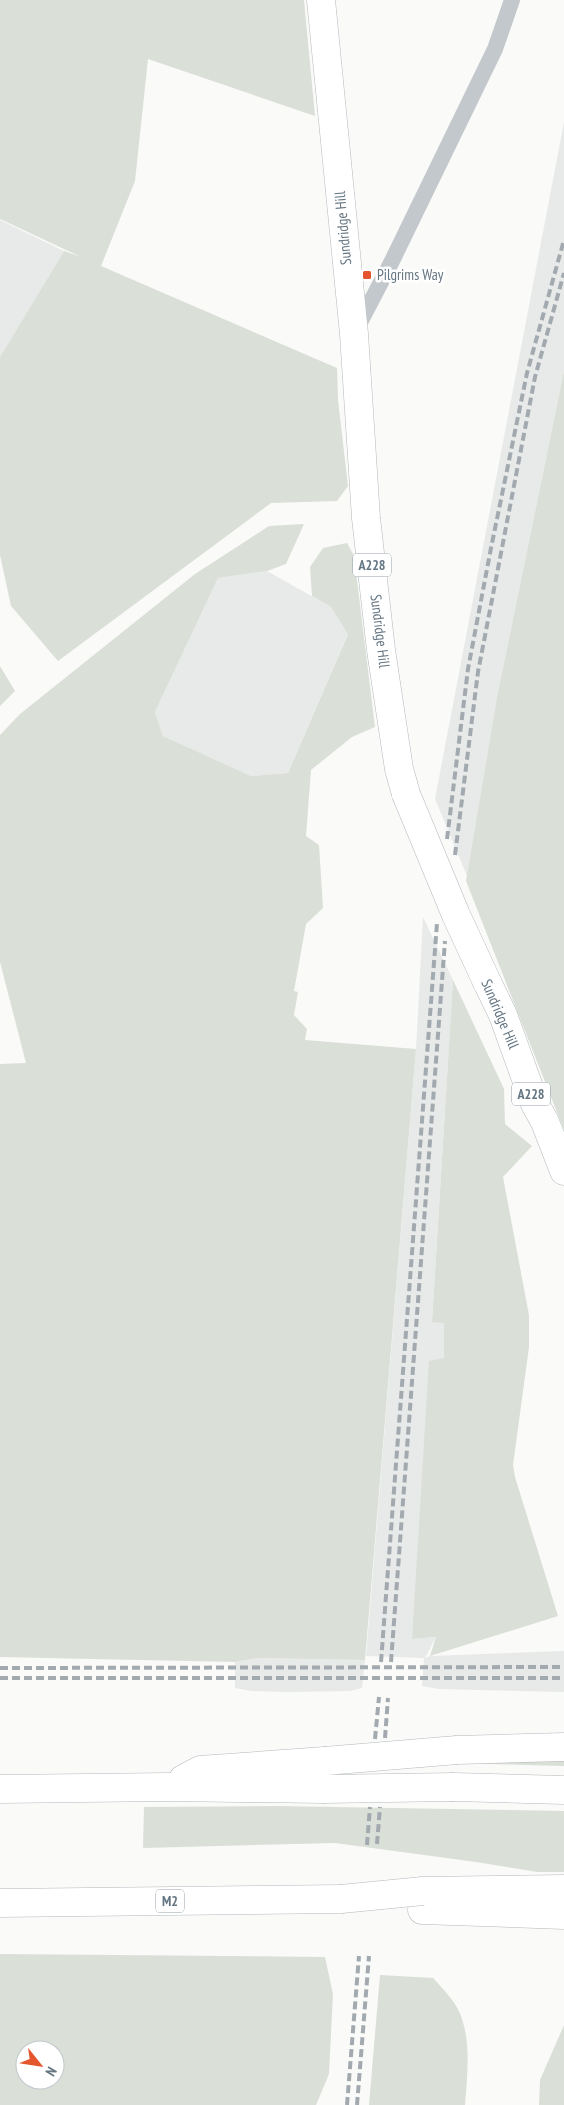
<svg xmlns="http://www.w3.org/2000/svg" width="564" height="2105" font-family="'PT Sans Narrow',sans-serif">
  <rect width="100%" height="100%" fill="#fafaf8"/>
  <path fill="#e8e9e9" d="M564,122V371L497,697L467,876L435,799Z
    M0,220L64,251L0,357Z
    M267,571L331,607L348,633L288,773L251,776L163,736L155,712L218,578Z
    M423,917L453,980L432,1321L444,1322V1358L412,1639L436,1637L425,1658L430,1656L564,1651V1692L439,1689L422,1686L424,1658L366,1656L416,1049Z
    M257,1658L365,1660L362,1688L350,1691L287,1692L251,1691L235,1688V1662Z"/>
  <path fill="#dadfd7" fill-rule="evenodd" d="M0,0H304L315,116L148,59L135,181L101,266L337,368L338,400L348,486L337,501L271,503L58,661L11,606L0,555V357L64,251L81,257L0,219Z
    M564,371V1130L466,881L497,697Z
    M304,524L286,564L267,571L218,578L155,712L163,736L251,776L288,773L348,634L331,607L312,596L310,567L323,548L347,543L354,556L375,727L352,737L311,770L306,836L319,845L323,908L306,924L294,991L298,992L294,1015L307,1029L305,1040L416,1049L365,1660L258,1658L235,1662L0,1657V1064L26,1063L0,962V735L20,714L195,574L269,526Z
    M0,666L15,691L0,706Z
    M453,980L504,1089L505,1124L532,1146L503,1177L529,1315V1347L513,1465L515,1477L558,1616L430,1656L436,1637L412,1639L429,1361L444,1358V1323L432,1322Z
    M564,1754V1766L460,1763Z
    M275,1806L564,1811V1872H538L476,1862L335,1843L143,1848L144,1807Z
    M0,1954L325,1957L333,1994L329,2074L316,2105H0ZM25,2050H55V2080H25Z
    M380,1975L433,1978C443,1989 458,2004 462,2019C471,2046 467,2077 465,2105H369Z
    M564,2025V2105H539L540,2080Z"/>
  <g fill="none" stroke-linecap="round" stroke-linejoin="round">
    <defs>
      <path id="trunk" d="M321,0L354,334L366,518L381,650L399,769L406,794
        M487,982L503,1015L535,1104L545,1122L564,1171"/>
      <path id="motorway" d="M457,1750L564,1747
        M183,1779L200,1770L325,1761
        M454,1787L564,1790
        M0,1789L168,1787L323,1789
        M423,1891L564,1889
        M0,1903L341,1899
        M422,1910L564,1915"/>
    </defs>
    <use href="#trunk" stroke="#b4b9bd" stroke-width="29"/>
    <use href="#motorway" stroke="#b4b9bd" stroke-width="29"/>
    <path stroke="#c3c8cc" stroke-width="16" d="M356,330L392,261L495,49L512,0"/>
    <use href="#trunk" stroke="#fff" stroke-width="28"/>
    <use href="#motorway" stroke="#fff" stroke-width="28"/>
    <path stroke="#a2aab0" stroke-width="4" stroke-dasharray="8 4" stroke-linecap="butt" d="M447,839L468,669L491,548L527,373L564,240
      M455,855L478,672L535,377L564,273
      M381,1662L437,923
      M391,1662L445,941
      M0,1668L564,1667
      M0,1678H564
      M385,1738L388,1698
      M375,1739L379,1697
      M377,1844L380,1807
      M367,1845L370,1807
      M347,2105L359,1956
      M357,2105L369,1956"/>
    <defs>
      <path id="trunk-bridge" d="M406,794L456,915L487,982"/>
      <path id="motorway-bridge" d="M325,1761L457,1750
        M323,1789L454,1787
        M341,1899L423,1891"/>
    </defs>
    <use href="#trunk-bridge" stroke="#b4b9bd" stroke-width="29" stroke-linecap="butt"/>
    <use href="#motorway-bridge" stroke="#b4b9bd" stroke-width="29" stroke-linecap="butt"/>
    <use href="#trunk-bridge" stroke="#fff" stroke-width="28"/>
    <use href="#motorway-bridge" stroke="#fff" stroke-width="28"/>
  </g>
  <rect fill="#e4572e" stroke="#fff" stroke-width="2" x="362" y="270" width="10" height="10" rx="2.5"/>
  <g text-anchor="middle" stroke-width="5" stroke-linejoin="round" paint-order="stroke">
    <g fill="#fff" stroke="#939fa8" stroke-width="1">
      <rect x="353" y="553.5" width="38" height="23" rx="4"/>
      <rect x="512" y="1082.5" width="38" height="23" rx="4"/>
      <rect x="156" y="1889.5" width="28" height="23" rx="4"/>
    </g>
    <g font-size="14" font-weight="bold" fill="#657683">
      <text x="372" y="570">A228</text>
      <text x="531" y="1099">A228</text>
      <text x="170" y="1906">M2</text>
    </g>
    <g font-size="15" fill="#657683" stroke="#fff">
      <text transform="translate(343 228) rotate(-95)" y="5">Sundridge Hill</text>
      <text transform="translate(380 631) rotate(83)" y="5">Sundridge Hill</text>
      <text transform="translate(500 1014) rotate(67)" y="5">Sundridge Hill</text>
    </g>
    <g font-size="15" fill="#657683" stroke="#fff" text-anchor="start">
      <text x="377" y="280">Pilgrims Way</text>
    </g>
  </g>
  <g transform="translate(40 2065) rotate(120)"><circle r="24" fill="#ffffff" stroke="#c1c8cd"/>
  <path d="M0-4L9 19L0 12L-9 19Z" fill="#e4572e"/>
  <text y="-8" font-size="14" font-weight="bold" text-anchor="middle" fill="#657683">N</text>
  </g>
</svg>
